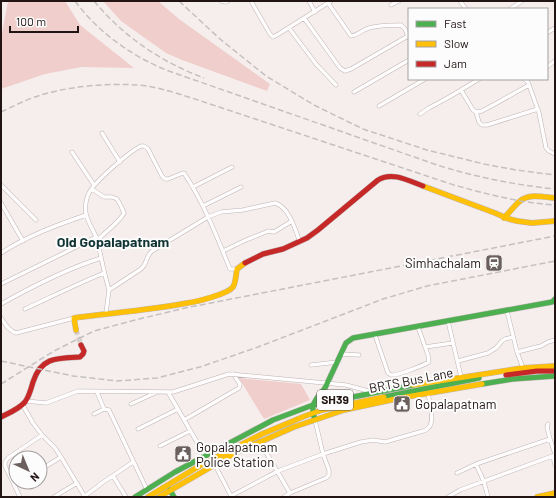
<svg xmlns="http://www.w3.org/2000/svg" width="556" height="498" font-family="Barlow,sans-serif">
  <rect width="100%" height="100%" fill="#f6eeed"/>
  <path fill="#efcecb" d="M8,1H65L80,25L134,68L82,67L45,74L1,89V39Z
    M103,1H158L179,19L270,84L267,91L182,60L166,53L121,21Z
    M239,378L301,384L310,400L264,419Z"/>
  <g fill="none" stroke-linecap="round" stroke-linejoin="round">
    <path stroke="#d6cdcc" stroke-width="5" stroke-dasharray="5 2.5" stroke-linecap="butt" d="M76,330L81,345"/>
    <defs>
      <path id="street" d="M221,1L225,2L228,1
        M251,1L270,34L273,37L277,35L331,1
        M309,1L315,12
        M460,1L466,9
        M328,3L351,36C358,35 362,30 369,28C379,25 391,25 401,25L405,29L409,38
        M391,5L399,1
        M510,9L522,1
        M304,18L340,68L345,71L351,69L408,36
        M289,28L316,64L336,85
        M547,33L555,28
        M547,67L555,61
        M524,79L528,82L539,113L546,148L549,151L555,154
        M461,90L473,110L476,112L482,111L495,104L529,85
        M354,92L409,60
        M379,106L425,79
        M476,112L479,122L482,125H487L538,109
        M420,114L429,108L451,96L479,79
        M102,133L120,162
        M72,152L94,185
        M1,185L36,220
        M193,187L232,167
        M92,189L104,197H112L117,199L121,206L124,213C121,220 104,234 97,240
        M1,203L23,241
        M203,206L241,187
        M223,251L246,240L266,232L268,231L274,232L292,221
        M1,253C27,236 57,225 86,215
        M1,284L62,254L96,237
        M109,290C104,273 101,256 97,239C94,231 88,223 86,214C85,207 86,199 89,193C95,181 129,152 141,146H144L148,149L162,176L165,179H168L183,173H184C204,203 217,237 230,269H237
        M1,304C33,286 66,269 101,258
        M25,309C51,297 77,284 104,273
        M507,311L517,352L523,368
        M106,313L109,290L141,269C148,263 145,257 152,251L208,217L221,212L243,210L275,203C289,207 295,229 300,242
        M1,318C5,324 9,331 16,333L74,318
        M448,321L461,377
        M375,335L388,373C389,374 390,374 391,375C397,376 424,365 429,362L428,355L418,327
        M425,347L453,343
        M517,352L541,346L548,342L555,340
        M341,354L359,355
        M458,361L488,353L496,348L502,341L505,339L513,337
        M311,365L338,362
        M97,392L104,409
        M168,392L205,456
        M26,401L46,403L78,391L173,392L229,374L346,385L372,392
        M22,404L33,423L42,435L55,448L61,457L85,497
        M131,404L155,393
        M94,414L104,409L109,410L147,490
        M184,420L239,388L240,384L233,374
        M548,424L547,427L550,439
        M138,429L178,409
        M260,442L290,493
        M160,446L190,431
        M553,456L555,465
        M215,465L231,496L278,471L323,454L361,442L373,440L385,442L423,431C424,431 427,429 428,428C436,422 429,401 428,393
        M40,470L61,457
        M457,473L476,464
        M113,476L126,497
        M85,496L102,483L133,462
        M20,497L5,466V462L8,458L42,435
        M54,497L77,483
        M284,497L290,493L326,478L329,475V470L323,454L315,420
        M448,497L460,490L555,455
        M488,497L484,482L476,464L550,439L555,454"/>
      <path id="fast" d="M482,384L513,379L555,376
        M384,397L479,378
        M315,420L313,413V405L317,398L325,388L346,343L353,338L552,302L555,299
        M170,490L174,497
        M135,497L175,472L273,420L313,405L413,385"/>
      <path id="slow" d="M423,186L495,213L509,219L517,221L532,223L555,221
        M504,218C509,213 514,206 520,201C529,193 544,197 555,198
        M76,330L74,318C112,313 150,310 187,303C196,302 228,294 233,287C236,282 236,274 237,269L245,263
        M413,385L523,368L555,366
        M148,497L201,465L262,434L305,416L322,410L384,397
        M159,497L235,453L294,427L344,410L400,398L482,384
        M537,497L555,493"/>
      <path id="jam" d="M245,263L263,254L283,249L307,238L318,230L378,180C392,171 409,181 423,186
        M506,375L537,371H555
        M1,417C9,413 19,409 25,402C29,397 31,389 33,382C41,357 57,358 80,357L83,354L84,351L81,345"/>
    </defs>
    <use href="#street" stroke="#beb4b3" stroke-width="4.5"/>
    <use href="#fast" stroke="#beb4b3" stroke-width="6"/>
    <use href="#slow" stroke="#beb4b3" stroke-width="6"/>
    <use href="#jam" stroke="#beb4b3" stroke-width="6"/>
    <use href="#street" stroke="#fefcfc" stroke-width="3.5"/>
    <use href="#fast" stroke="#4caf50" stroke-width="5"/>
    <use href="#slow" stroke="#ffc107" stroke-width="5"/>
    <use href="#jam" stroke="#c62828" stroke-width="5"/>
    <path stroke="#c3c0c0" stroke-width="1.5" stroke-dasharray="6 3" stroke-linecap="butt" d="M75,1C98,32 130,55 166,70L437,165C476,177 515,185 555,189
      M94,1C123,36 161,62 204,78
      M179,1L220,39L266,76L314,105L363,129L427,150L484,164L516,170L555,175
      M1,112C14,106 27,99 41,95C71,86 107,83 138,85C159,87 179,94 198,100L454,185C487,194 520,203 555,205
      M1,361L73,376L117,381L157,378L200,367L258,347L383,299L427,286L555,261
      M1,384L54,351L94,331L135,320L185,308L555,236"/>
  </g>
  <defs>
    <symbol id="station-square" viewBox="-11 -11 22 22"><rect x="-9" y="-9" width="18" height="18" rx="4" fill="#6c605f" stroke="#fcfcfc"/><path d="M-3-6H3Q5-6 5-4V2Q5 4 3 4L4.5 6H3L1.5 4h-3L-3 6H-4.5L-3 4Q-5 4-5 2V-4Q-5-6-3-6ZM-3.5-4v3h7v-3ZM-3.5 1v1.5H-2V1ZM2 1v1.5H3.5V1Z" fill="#fff"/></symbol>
    <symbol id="civic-square" viewBox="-11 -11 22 22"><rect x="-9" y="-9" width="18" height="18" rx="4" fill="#6c605f" stroke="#fcfcfc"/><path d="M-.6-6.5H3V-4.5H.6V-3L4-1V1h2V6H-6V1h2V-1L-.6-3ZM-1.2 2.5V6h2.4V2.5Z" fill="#fff"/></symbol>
  </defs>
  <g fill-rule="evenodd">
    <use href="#station-square" x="484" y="253" width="20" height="20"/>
    <use href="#civic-square" x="392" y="394" width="20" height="20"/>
    <use href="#civic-square" x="173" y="444" width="20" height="20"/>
  </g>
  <g text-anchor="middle" stroke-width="4" stroke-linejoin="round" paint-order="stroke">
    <rect fill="#fcfcfc" stroke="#635a59" stroke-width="1" x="317" y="390" width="36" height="20" rx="3"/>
    <g font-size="12" font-weight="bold" fill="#211413">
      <text x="335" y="404">SH39</text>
    </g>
    <g font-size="13" fill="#211413" stroke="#fcfcfc" text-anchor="start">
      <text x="481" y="268" text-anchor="end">Simhachalam</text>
      <text x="415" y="409">Gopalapatnam</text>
      <text x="196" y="452">Gopalapatnam<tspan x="196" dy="15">Police Station</tspan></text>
    </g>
    <g font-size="13" fill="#211413" stroke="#fcfcfc">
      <text transform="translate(411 380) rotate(-11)" y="5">BRTS Bus Lane</text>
    </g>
    <g font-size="14" font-weight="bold" fill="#103334" stroke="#fcfcfc">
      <text x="113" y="247">Old Gopalapatnam</text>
    </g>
  </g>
  <rect width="556" height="498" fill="none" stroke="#211413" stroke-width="4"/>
  <rect x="408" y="8" width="140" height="72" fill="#fcfcfc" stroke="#a49f9f"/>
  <rect x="416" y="21" width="20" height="6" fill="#4caf50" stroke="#a49f9f"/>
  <text x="444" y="28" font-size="12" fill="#211413">Fast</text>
  <rect x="416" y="41" width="20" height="6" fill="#ffc107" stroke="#a49f9f"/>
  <text x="444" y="48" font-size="12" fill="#211413">Slow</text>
  <rect x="416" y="61" width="20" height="6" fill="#c62828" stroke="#a49f9f"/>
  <text x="444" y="68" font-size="12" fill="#211413">Jam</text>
  <g transform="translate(28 470) rotate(136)"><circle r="19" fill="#fcfcfc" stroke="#a49f9f"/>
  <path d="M0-3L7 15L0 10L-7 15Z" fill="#6c605f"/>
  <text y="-6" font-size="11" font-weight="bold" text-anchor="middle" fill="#211413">N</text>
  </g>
  <path d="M10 26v6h68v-6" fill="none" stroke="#211413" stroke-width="2"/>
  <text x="16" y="26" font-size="12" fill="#211413" stroke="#fcfcfc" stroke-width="3" paint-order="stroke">100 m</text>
</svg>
